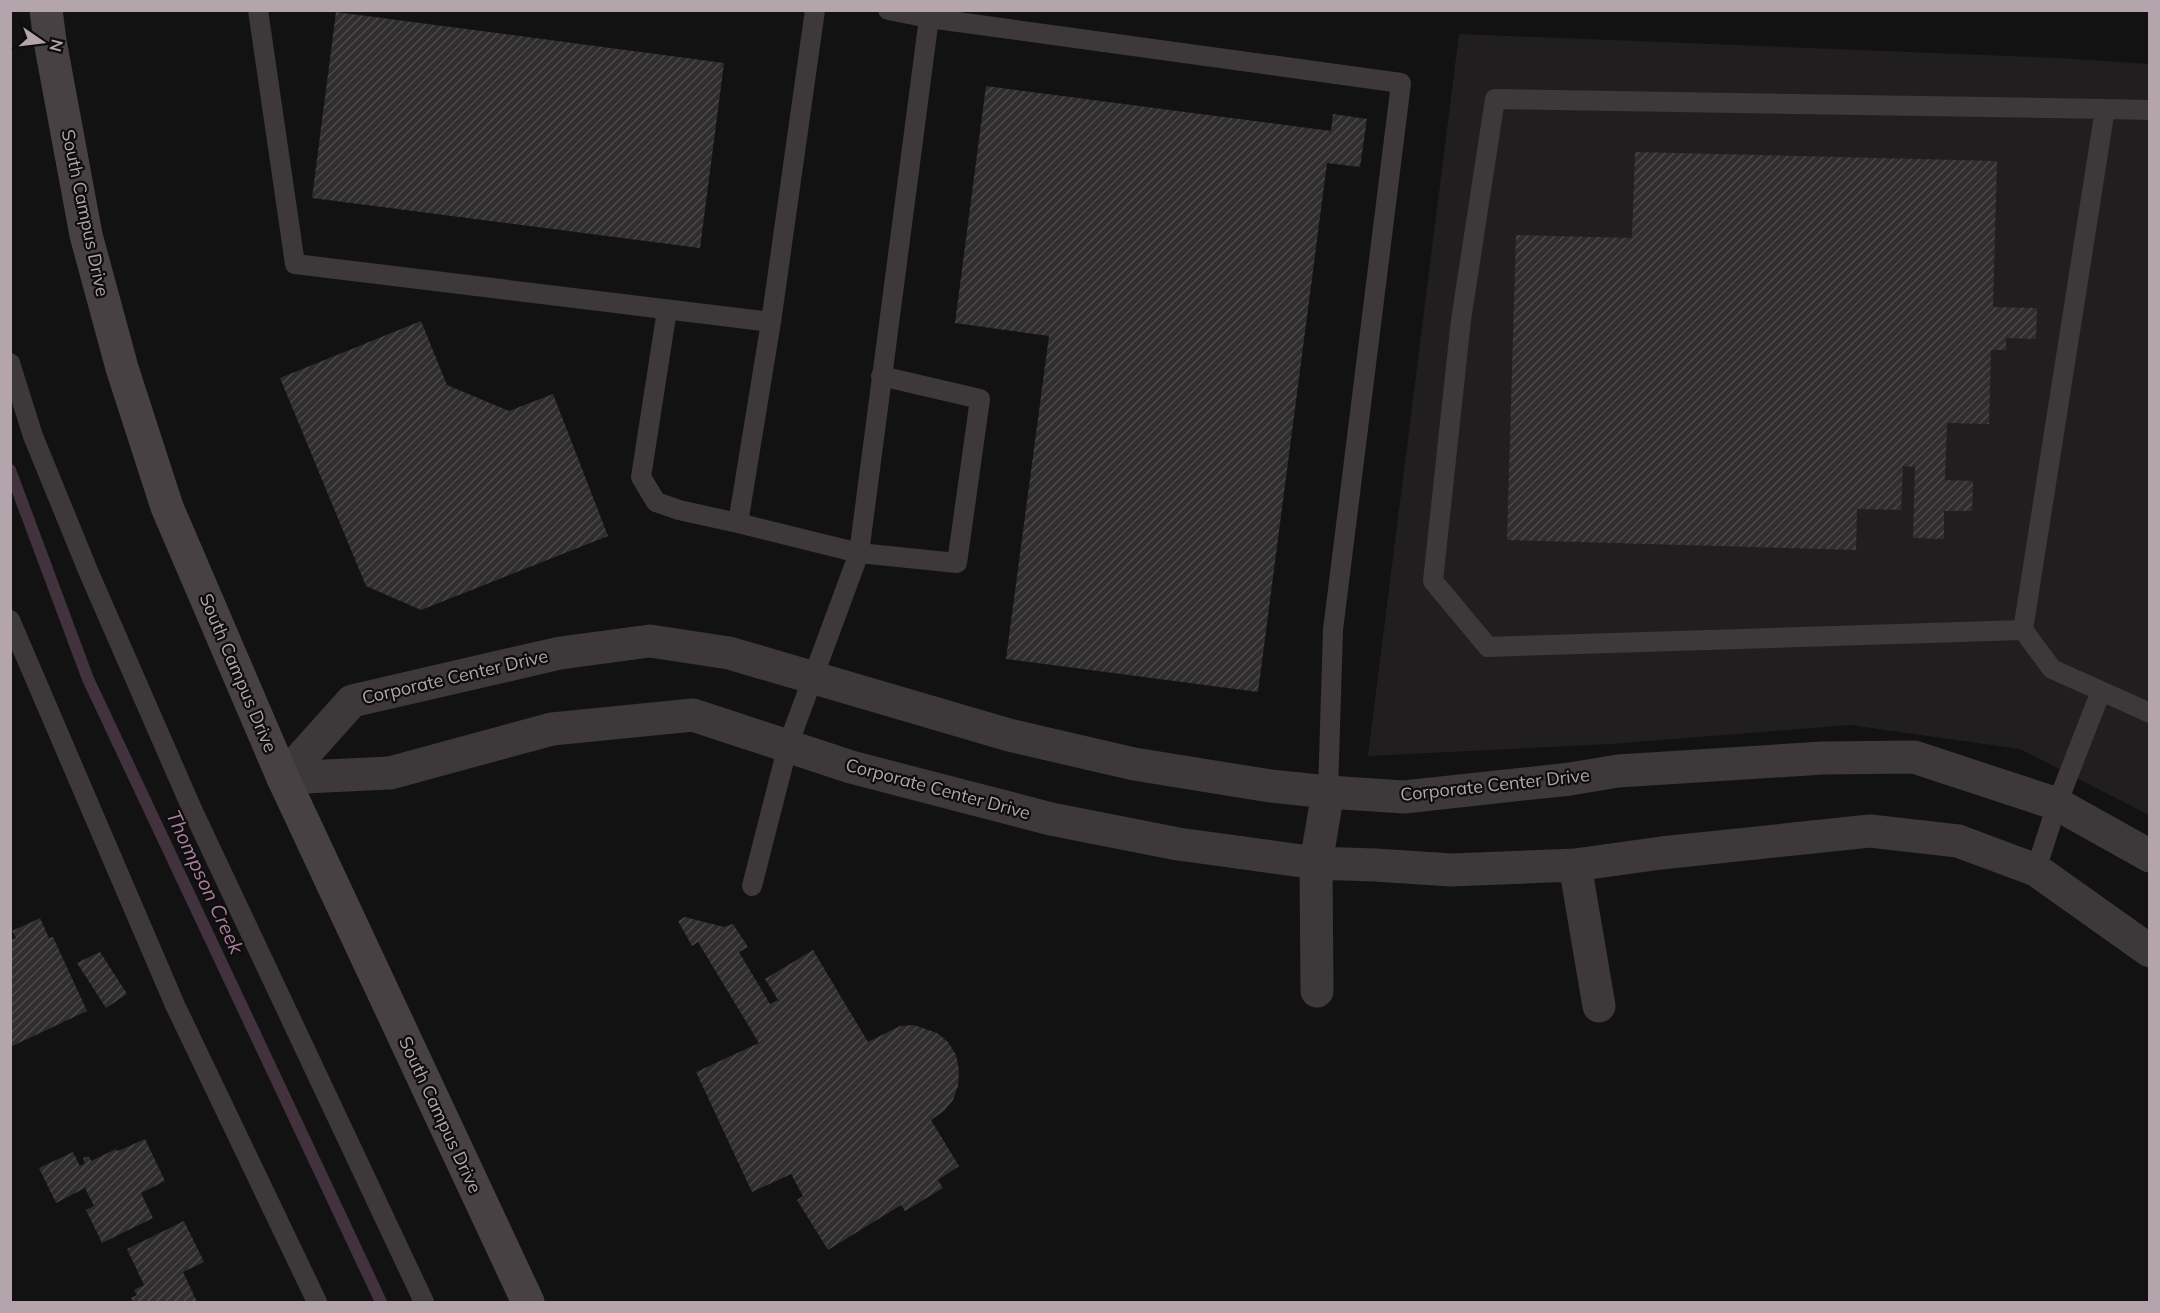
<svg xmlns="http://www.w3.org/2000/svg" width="2160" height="1313" font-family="Mulish,sans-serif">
  <defs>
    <pattern id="building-hatch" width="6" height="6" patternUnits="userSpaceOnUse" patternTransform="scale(1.5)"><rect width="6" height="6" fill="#2f2d2d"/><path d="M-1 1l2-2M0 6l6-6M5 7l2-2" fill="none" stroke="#4b4849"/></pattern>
  </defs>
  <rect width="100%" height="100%" fill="#131212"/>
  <path fill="#201e1e" d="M1459,34L2059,58L2149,64V815L2020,749L1850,725L1611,744L1368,756Z"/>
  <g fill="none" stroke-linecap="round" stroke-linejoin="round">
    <path stroke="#42323d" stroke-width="12" d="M10,470L88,679L381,1302"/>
  </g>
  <path fill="url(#building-hatch)" d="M336,12L724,63L700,248L312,198Z
    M986,86L1331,131L1333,114L1367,119L1360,167L1327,163L1258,692L1006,659L1049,336L955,323Z
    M1635,152L1997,161L1993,307L2037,308L2036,339L2006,338V350H1991L1989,424L1947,423L1945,480L1973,481L1972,511H1944V539L1913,538L1915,467L1903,466L1901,510L1857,509L1856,550L1507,540L1516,235L1632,238Z
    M421,321L447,385L509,411L553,394L608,536L421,610L366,586L280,378Z
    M685,917L724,927L733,924L748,947L739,952L770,1004L778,1000L765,979L813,950L868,1042L900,1026L914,1025L937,1033L948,1042L956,1055L959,1070L958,1086L953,1100L944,1111L931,1120L959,1166L938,1180L943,1188L905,1211L901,1205L828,1250L797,1200L803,1196L791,1174L752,1192L696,1072L759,1043L698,942L692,946L678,921Z
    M40,918L49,938L53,937L87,1011L10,1047V940L16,938L12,931Z
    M100,952L127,994L106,1008L77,963Z
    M145,1139L165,1181L141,1193L153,1218L102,1243L86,1210L94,1206L85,1188L56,1203L39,1168L73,1152L80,1166L85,1163L83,1158L89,1156L91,1161L116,1149L118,1151Z
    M184,1221L204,1262L183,1272L197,1302H133L131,1298L137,1295L134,1290L144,1285L127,1249Z"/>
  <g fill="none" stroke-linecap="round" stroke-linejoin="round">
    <path stroke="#3d383a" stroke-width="20" d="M258,10L295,264L771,322
      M929,18L1401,83L1333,630L1328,792
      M2150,110L2105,109L2023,630L2052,669L2150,713
      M667,310L641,477L656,502L679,510L738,523
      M10,363L33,436L89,573L192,809L424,1302
      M881,376L980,399L957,563L859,553L929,18L888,10
      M10,620L175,1005L317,1302
      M2023,630L1488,647L1433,581L1461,320L1495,99L2105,109
      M2036,870L2057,804L2101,691
      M752,886L788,745L859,553L738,523L771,322L815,10"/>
    <path stroke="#3d383a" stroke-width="33" d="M283,778L352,701L560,653L650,641L729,653L1009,735L1134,764L1270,786L1328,792L1404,797L1570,779L1618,771L1823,758L1914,757L2057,804L2150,856
      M283,778L390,773L552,729L693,715L851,767L1051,819L1178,844L1316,863L1375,865L1451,870L1575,865L1661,853L1870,831L1958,841L2036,870L2150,951
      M1575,865L1599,1006
      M1317,991L1316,863L1328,792"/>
    <path stroke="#484144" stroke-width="33" d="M46,10L50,41L86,235L122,368L167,507L283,778L528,1302"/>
  </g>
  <g text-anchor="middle" stroke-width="4.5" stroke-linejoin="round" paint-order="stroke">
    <g font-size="18" fill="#b3a5ab" stroke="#0e0d0d">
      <text transform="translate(85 213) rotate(78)" y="6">South Campus Drive</text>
      <text transform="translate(238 673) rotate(67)" y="6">South Campus Drive</text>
      <text transform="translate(455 677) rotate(-13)" y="6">Corporate Center Drive</text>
      <text transform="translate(1495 785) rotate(-6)" y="6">Corporate Center Drive</text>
      <text transform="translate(938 789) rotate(15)" y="6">Corporate Center Drive</text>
      <text transform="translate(440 1115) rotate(65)" y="6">South Campus Drive</text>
    </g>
    <g font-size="20" font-style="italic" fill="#ab7e9d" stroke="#0e0d0d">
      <text transform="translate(205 882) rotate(65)" y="7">Thompson Creek</text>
    </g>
  </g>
  <rect width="2160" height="1313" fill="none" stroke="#b3a5ab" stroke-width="24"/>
  <g transform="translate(42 42) rotate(104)" stroke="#0e0d0d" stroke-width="4.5" paint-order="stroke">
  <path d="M0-4.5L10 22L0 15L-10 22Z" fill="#b3a5ab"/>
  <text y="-9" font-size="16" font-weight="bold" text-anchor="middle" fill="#b3a5ab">N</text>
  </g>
</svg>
